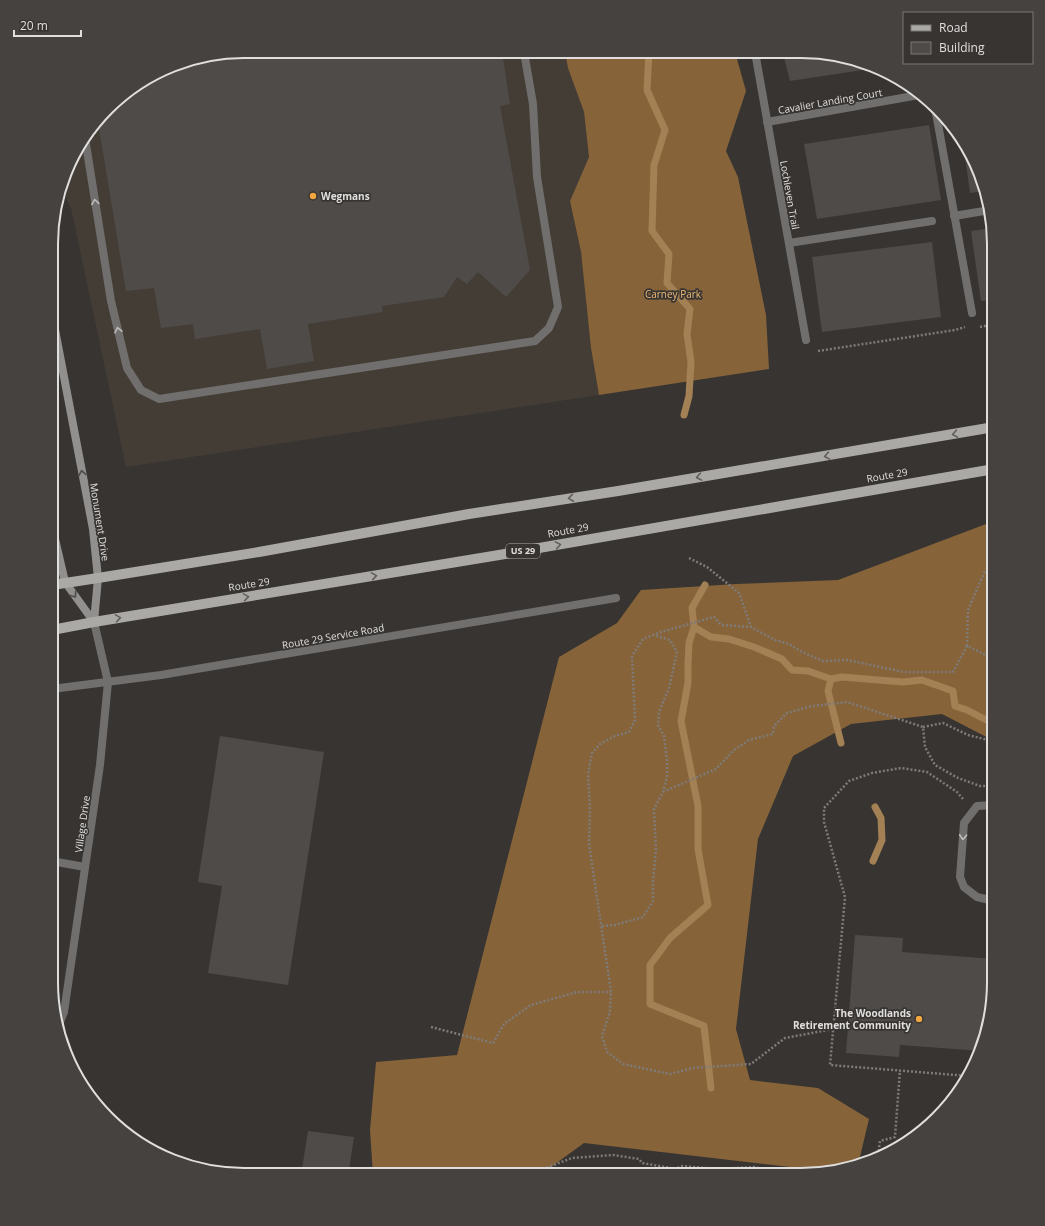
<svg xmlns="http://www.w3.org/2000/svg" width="1045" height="1226" font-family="'Open Sans',sans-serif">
  <rect width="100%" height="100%" fill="#373432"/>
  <path fill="#443d36" d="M244,51L565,52L568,68L584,112L589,157L570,201L581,252L591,348L599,395L126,467L71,208L62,190L77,148L117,99L182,61Z"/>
  <path fill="#866339" d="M565,52H735L746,91L726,151L738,177L766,315L769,369L599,395L591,348L581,252L570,201L589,157L584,112L568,68Z
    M994,521V741L942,714L851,724L793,756L758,839L736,1029L750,1080L818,1088L869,1119L859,1161L825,1171L584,1143L540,1175H373L370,1130L376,1062L457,1055L559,657L617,623L641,590L736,584L838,580Z"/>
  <path fill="#a48055" d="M598,1168L676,1175H583Z"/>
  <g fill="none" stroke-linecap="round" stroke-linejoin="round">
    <path stroke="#a48055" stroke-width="7" d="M649,52L647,90L665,130L654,165L652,231L669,254L667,283L690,309L687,334L691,362L689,396L684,415
      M705,585L692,608L694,627L711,637L729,639L754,647L782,659L792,670L808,671L831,679L842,677L903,682L922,680L953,691L955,706L967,710L994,724
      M694,627L689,643L688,664V683L681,721L698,806V849L708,905L670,938L650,965V1004L704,1026L711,1088
      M831,679L828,691L841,743
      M873,861L882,840L881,818L875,807"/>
  </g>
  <path fill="#4e4b49" d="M244,51L502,52L510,104L500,106L530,270L506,297L478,272L467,284L457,277L444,297L382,306L383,312L308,324L314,361L267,369L260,329L195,339L193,324L161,328L154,288L126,291L98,122L117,99L182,61Z
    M783,53H827L869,69L790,81Z
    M929,125L941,200L817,219L804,144Z
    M963,142L968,147L986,191L970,193Z
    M992,228L994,244V300L981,301L971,231Z
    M932,242L941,317L822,332L812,257Z
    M220,736L324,752L288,985L208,973L222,886L198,882Z
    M855,935L903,938L902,952L994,959V995L984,1044L981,1051L900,1045L899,1057L846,1053Z
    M308,1131L354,1137L349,1170L331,1168L330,1175H301Z"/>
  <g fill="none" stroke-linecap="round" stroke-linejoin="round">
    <path stroke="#7e7b79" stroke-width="2.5" stroke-dasharray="2 2" stroke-linecap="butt" d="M980,327L994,324
      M818,351L955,330L965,327
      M689,558L707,567L739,593L751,627
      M967,646L968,610L985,571L994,568
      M923,727L943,723L968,735L988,740L994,733
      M663,792L716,769L734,750L749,740L773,734L774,726L787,713L812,706L847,702L923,727L925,747L935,765L958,778L980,786H994
      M963,799L957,792L927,772L901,768L872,773L849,781L824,808V822L845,897L830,1065L968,1076
      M602,926L615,925L643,917L653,901V881L656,850L654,809L663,792L667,777V761L664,736L658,725L659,712L669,688L677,652L670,640L654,635
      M431,1027L493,1043L504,1024L531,1005L577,992H611
      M833,1029L785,1038L751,1064L693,1068L670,1074L623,1064L607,1052L602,1036L610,1011L611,992L589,844L590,808L588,774L592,753L600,744L615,736L629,732L635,720L632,656L643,639L661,632L714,617L721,625L751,627L775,640L789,644L802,652L823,661L847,660L904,672H953L967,646L978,651L994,660
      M878,1155L880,1141L895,1137L900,1070
      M533,1175L535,1172L572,1158L613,1155L639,1159L642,1163L676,1169L681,1166L718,1169L754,1167L779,1174L788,1175"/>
    <path stroke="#716f6e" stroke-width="8" d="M85,138L111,301L127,368L141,390L159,399L535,341L549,328L558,307L537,177L533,104L524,52
      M51,861L85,867
      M994,901L977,897L964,887L960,877L964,823L977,806L994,805"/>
    <path stroke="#716f6e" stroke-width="8" d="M755,52L806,340
      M936,113L972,313
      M767,122L919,95
      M954,216L990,210
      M789,243L932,221
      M52,689L161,675L616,598
      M57,1029L64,1012L100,765L108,682L94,622"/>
    <path stroke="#92908e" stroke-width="8" d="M52,314L93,529L98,578L94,622
      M52,518L54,535L65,582L94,622"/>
    <path stroke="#aba9a6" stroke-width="10" d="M52,585L98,578L259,552L469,514L618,491L994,427
      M52,630L94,622L499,555L994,469"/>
  </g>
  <defs><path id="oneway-chevron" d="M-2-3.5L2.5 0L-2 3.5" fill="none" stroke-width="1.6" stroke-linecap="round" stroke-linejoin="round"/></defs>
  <g stroke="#bfbdbc">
    <use href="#oneway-chevron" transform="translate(95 202) rotate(-99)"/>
    <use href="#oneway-chevron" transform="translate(118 330) rotate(-103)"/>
    <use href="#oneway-chevron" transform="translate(963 837) rotate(93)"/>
  </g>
  <g stroke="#605d5b">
    <use href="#oneway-chevron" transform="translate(955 434) rotate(170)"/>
    <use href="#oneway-chevron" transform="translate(827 456) rotate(170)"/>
    <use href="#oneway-chevron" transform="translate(699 477) rotate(170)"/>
    <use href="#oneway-chevron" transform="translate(571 498) rotate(172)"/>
    <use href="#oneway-chevron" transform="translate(558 545) rotate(-10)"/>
    <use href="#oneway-chevron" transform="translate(374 576) rotate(-9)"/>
    <use href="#oneway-chevron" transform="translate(246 597) rotate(-9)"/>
    <use href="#oneway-chevron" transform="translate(118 618) rotate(-9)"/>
  </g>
  <g stroke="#4e4b49">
    <use href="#oneway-chevron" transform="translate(82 473) rotate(-100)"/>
    <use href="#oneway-chevron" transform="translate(74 595) rotate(54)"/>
  </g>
  <g fill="#f1a640" stroke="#373432" stroke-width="1.5">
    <circle cx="313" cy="196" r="4"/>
    <circle cx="919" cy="1019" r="4"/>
  </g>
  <g text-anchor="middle" stroke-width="3.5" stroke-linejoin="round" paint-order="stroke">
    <rect fill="#373432" stroke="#adacaa" stroke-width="1" x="506" y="544" width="34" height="14" rx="3"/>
    <g font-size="9" font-weight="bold" fill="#e0dfdd">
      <text x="523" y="554">US 29</text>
    </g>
    <g font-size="10" fill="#e0dfdd" stroke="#373432">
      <text transform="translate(830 101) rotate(-10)" y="4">Cavalier Landing Court</text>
      <text transform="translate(790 195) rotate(80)" y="4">Lochleven Trail</text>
      <text transform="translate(887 475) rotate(-10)" y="4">Route 29</text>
      <text transform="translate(100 522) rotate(81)" y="4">Monument Drive</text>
      <text transform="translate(568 530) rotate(-10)" y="4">Route 29</text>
      <text transform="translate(249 584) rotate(-9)" y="4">Route 29</text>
      <text transform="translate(333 636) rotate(-10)" y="4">Route 29 Service Road</text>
      <text transform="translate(82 824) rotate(-82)" y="4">Village Drive</text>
    </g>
    <g font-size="10" font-weight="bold" fill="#e0dfdd" stroke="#373432" text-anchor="start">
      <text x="321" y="200">Wegmans</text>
      <text x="911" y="1017" text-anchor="end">The Woodlands<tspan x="911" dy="12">Retirement Community</tspan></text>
    </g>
    <g font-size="10" fill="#f1bb79" stroke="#373432">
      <text x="673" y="298">Carney Park</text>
    </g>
  </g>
  <path d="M0 0H1045V1226H0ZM244 58H801A186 186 0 0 1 987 244V982A186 186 0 0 1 801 1168H244A186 186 0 0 1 58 982V244A186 186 0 0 1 244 58Z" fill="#454240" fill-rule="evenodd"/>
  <path fill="none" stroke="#e0dfdd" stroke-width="2" d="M244 58H801A186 186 0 0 1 987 244V982A186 186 0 0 1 801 1168H244A186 186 0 0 1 58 982V244A186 186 0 0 1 244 58Z"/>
  <rect x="903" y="12" width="130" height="52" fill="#373432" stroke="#7b7876"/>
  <rect x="911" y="25" width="20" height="6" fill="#aba9a6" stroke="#7b7876"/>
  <text x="939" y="32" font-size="12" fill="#e0dfdd">Road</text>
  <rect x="911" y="42" width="20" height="12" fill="#4e4b49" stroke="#7b7876"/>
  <text x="939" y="52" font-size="12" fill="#e0dfdd">Building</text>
  <path d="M14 30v6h67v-6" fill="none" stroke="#e0dfdd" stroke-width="2"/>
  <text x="20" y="30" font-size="12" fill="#e0dfdd" stroke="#373432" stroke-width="3" paint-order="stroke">20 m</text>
</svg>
